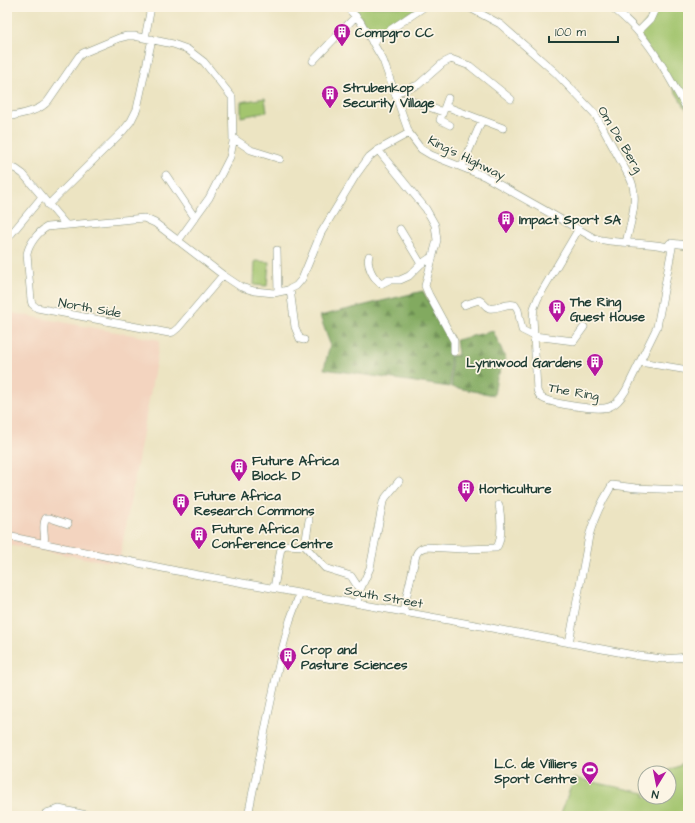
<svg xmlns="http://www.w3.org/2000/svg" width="695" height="823" font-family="'Architects Daughter',sans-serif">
  <defs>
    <pattern id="forest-firs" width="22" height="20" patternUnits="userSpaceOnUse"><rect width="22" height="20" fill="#82aa61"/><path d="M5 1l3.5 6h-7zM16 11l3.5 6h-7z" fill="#6a8c51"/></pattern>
  </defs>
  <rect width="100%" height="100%" fill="#fcf5e5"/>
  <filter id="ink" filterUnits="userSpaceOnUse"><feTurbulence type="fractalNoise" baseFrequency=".025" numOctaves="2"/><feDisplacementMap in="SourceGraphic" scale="8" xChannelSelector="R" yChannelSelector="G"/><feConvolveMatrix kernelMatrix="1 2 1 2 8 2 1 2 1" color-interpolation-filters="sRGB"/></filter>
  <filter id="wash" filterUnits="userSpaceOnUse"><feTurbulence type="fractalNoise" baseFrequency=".012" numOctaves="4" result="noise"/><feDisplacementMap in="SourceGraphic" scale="16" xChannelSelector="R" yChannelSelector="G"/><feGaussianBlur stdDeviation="0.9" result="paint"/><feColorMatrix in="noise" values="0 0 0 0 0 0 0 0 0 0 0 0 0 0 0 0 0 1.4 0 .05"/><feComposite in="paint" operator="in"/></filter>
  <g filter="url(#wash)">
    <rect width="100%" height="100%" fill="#ece4c2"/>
    <path fill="#f3d4bf" d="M7,312L160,340L119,563L89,559L7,544Z"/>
    <path fill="url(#forest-firs)" stroke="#50744a" d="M423,291L450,340V387L324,369L330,344L320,316Z
      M493,331L506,359L497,377L494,395L452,387L451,356L458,355L456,340Z"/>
    <path fill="#a3c56e" stroke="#618151" d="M351,7H417L373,38L360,16Z
      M658,7H688V112L638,32Z
      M265,98L267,112L241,117V102Z
      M255,261L269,262L267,286L254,285Z
      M688,762V816H560L574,778L645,793V797H669V773H662Z"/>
  </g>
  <g filter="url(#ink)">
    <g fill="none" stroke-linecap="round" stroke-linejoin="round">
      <defs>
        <path id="minor" d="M347,7L360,21L383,60L409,133L421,149L431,155L484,176L594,238C618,245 644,241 668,247
          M468,7L500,24L556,73L595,114L630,178C640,198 630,223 626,243
          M612,7C621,15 631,23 639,33C659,56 673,85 688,111
          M638,32L650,20L656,7
          M145,38L151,7
          M372,42L424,7
          M313,61L356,16
          M395,93L418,85L443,63L451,59L470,66L511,99
          M448,98L440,120L450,125
          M398,100L406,99L443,112
          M445,106L503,128
          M7,117C20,114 39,112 48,101L79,56L83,53L119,38L127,36H134L173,44L187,49L204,62L232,97L233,142L230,157L209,198L178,241
          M233,138L251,150L280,159
          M378,150L426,209L435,225L437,240L425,286L429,295L454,341V352
          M7,166L16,169L23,174L66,225
          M462,167L482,120
          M166,175L195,218
          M48,205L123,131L131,121L137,109L152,39
          M400,229L421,264
          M578,230L538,298L534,308L533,317L537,390C538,394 540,397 544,399C555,404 598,411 609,407C617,404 622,397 626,390L657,327L672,248
          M7,239L41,198
          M668,246L670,243L688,245
          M277,250L278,292
          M369,256C366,265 373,278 381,284L389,280H400L409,276L421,264L433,256
          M223,275L178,328L173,332L169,333L37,308L32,304L31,300L27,254C29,244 38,232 47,227L144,218L155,223L223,275L241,287L254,291L274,293L288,290L296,286L302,279L321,233L356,175L369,157L378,150L409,133
          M290,289L295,327L300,339L304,340
          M464,305L479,300C484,302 484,306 489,308C498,310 506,302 515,305L518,310L522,330L534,336L574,341L584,327
          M640,362L688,370
          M7,536L177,571L481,626L639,656L663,659L688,657
          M44,543C46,535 41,525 46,518H50L68,524
          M305,546L325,568L351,576L360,590
          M274,588L281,548L285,545L305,546L309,520
          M357,603L360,590L370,568L383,502L386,497L399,481
          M403,612L416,555C418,550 421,548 426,547L463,549L496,548C503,541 501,515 499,505
          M569,643L589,536C594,518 602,501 612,485L636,488L682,490
          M46,813L59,809L91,816
          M248,816L267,720L282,650L290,620L300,593"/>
      </defs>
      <use href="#minor" stroke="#86907b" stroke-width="8"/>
      <use href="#minor" stroke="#fff" stroke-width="7"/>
    </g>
  </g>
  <defs>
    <symbol id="building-pin" viewBox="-11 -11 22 30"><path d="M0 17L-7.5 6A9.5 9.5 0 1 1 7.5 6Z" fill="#b5179e" stroke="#fcf5e5"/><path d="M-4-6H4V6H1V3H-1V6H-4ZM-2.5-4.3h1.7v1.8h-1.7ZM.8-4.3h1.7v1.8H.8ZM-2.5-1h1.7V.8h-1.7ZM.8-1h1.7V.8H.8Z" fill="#fff"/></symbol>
    <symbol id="stadium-pin" viewBox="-11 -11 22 30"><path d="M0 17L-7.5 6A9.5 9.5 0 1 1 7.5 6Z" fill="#b5179e" stroke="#fcf5e5"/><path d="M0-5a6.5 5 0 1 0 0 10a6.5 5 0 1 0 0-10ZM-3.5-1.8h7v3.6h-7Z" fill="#fff"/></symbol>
  </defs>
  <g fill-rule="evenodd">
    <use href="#building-pin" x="332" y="22" width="20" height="27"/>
    <use href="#building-pin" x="320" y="84" width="20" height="27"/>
    <use href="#building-pin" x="496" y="209" width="20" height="27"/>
    <use href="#building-pin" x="547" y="298" width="20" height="27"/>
    <use href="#building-pin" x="585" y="352" width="20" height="27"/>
    <use href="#building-pin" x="229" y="457" width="20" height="27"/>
    <use href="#building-pin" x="456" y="478" width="20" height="27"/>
    <use href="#building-pin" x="171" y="492" width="20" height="27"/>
    <use href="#building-pin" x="189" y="525" width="20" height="27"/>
    <use href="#building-pin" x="278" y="646" width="20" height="27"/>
    <use href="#stadium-pin" x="580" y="760" width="20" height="27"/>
  </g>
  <g text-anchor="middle" stroke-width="3.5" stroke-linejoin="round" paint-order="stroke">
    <g font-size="13" font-weight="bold" fill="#1f3d34" stroke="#fcf5e5" text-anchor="start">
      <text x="355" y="37">Compgro CC</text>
      <text x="343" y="92">Strubenkop<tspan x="343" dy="15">Security Village</tspan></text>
      <text x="519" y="224">Impact Sport SA</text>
      <text x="570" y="306">The Ring<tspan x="570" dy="15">Guest House</tspan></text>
      <text x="582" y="367" text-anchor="end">Lynnwood Gardens</text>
      <text x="252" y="465">Future Africa<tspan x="252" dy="15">Block D</tspan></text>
      <text x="479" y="493">Horticulture</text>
      <text x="194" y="500">Future Africa<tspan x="194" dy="15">Research Commons</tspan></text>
      <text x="212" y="533">Future Africa<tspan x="212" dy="15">Conference Centre</tspan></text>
      <text x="301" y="654">Crop and<tspan x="301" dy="15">Pasture Sciences</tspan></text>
      <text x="577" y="768" text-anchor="end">L.C. de Villiers<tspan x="577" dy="15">Sport Centre</tspan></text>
    </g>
    <g font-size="13" fill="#1f3d34" stroke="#fcf5e5">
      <text transform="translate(621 139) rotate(59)" y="5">Om De Berg</text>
      <text transform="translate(467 157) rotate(26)" y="5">King's Highway</text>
      <text transform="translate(90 307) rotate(10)" y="5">North Side</text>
      <text transform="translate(574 391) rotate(10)" y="5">The Ring</text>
      <text transform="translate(384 596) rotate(10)" y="5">South Street</text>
    </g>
  </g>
  <rect width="695" height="823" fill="none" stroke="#fcf5e5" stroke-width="24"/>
  <g transform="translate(657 785) rotate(190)"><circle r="19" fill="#fcf5e5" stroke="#a4ab9e"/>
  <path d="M0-3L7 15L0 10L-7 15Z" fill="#b5179e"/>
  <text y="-6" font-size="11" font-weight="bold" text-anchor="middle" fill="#1f3d34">N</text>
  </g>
  <path d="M549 36v6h69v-6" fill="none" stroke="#1f3d34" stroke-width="2"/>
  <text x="555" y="36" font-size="12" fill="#1f3d34" stroke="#fcf5e5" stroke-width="3" paint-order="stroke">100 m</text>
</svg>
